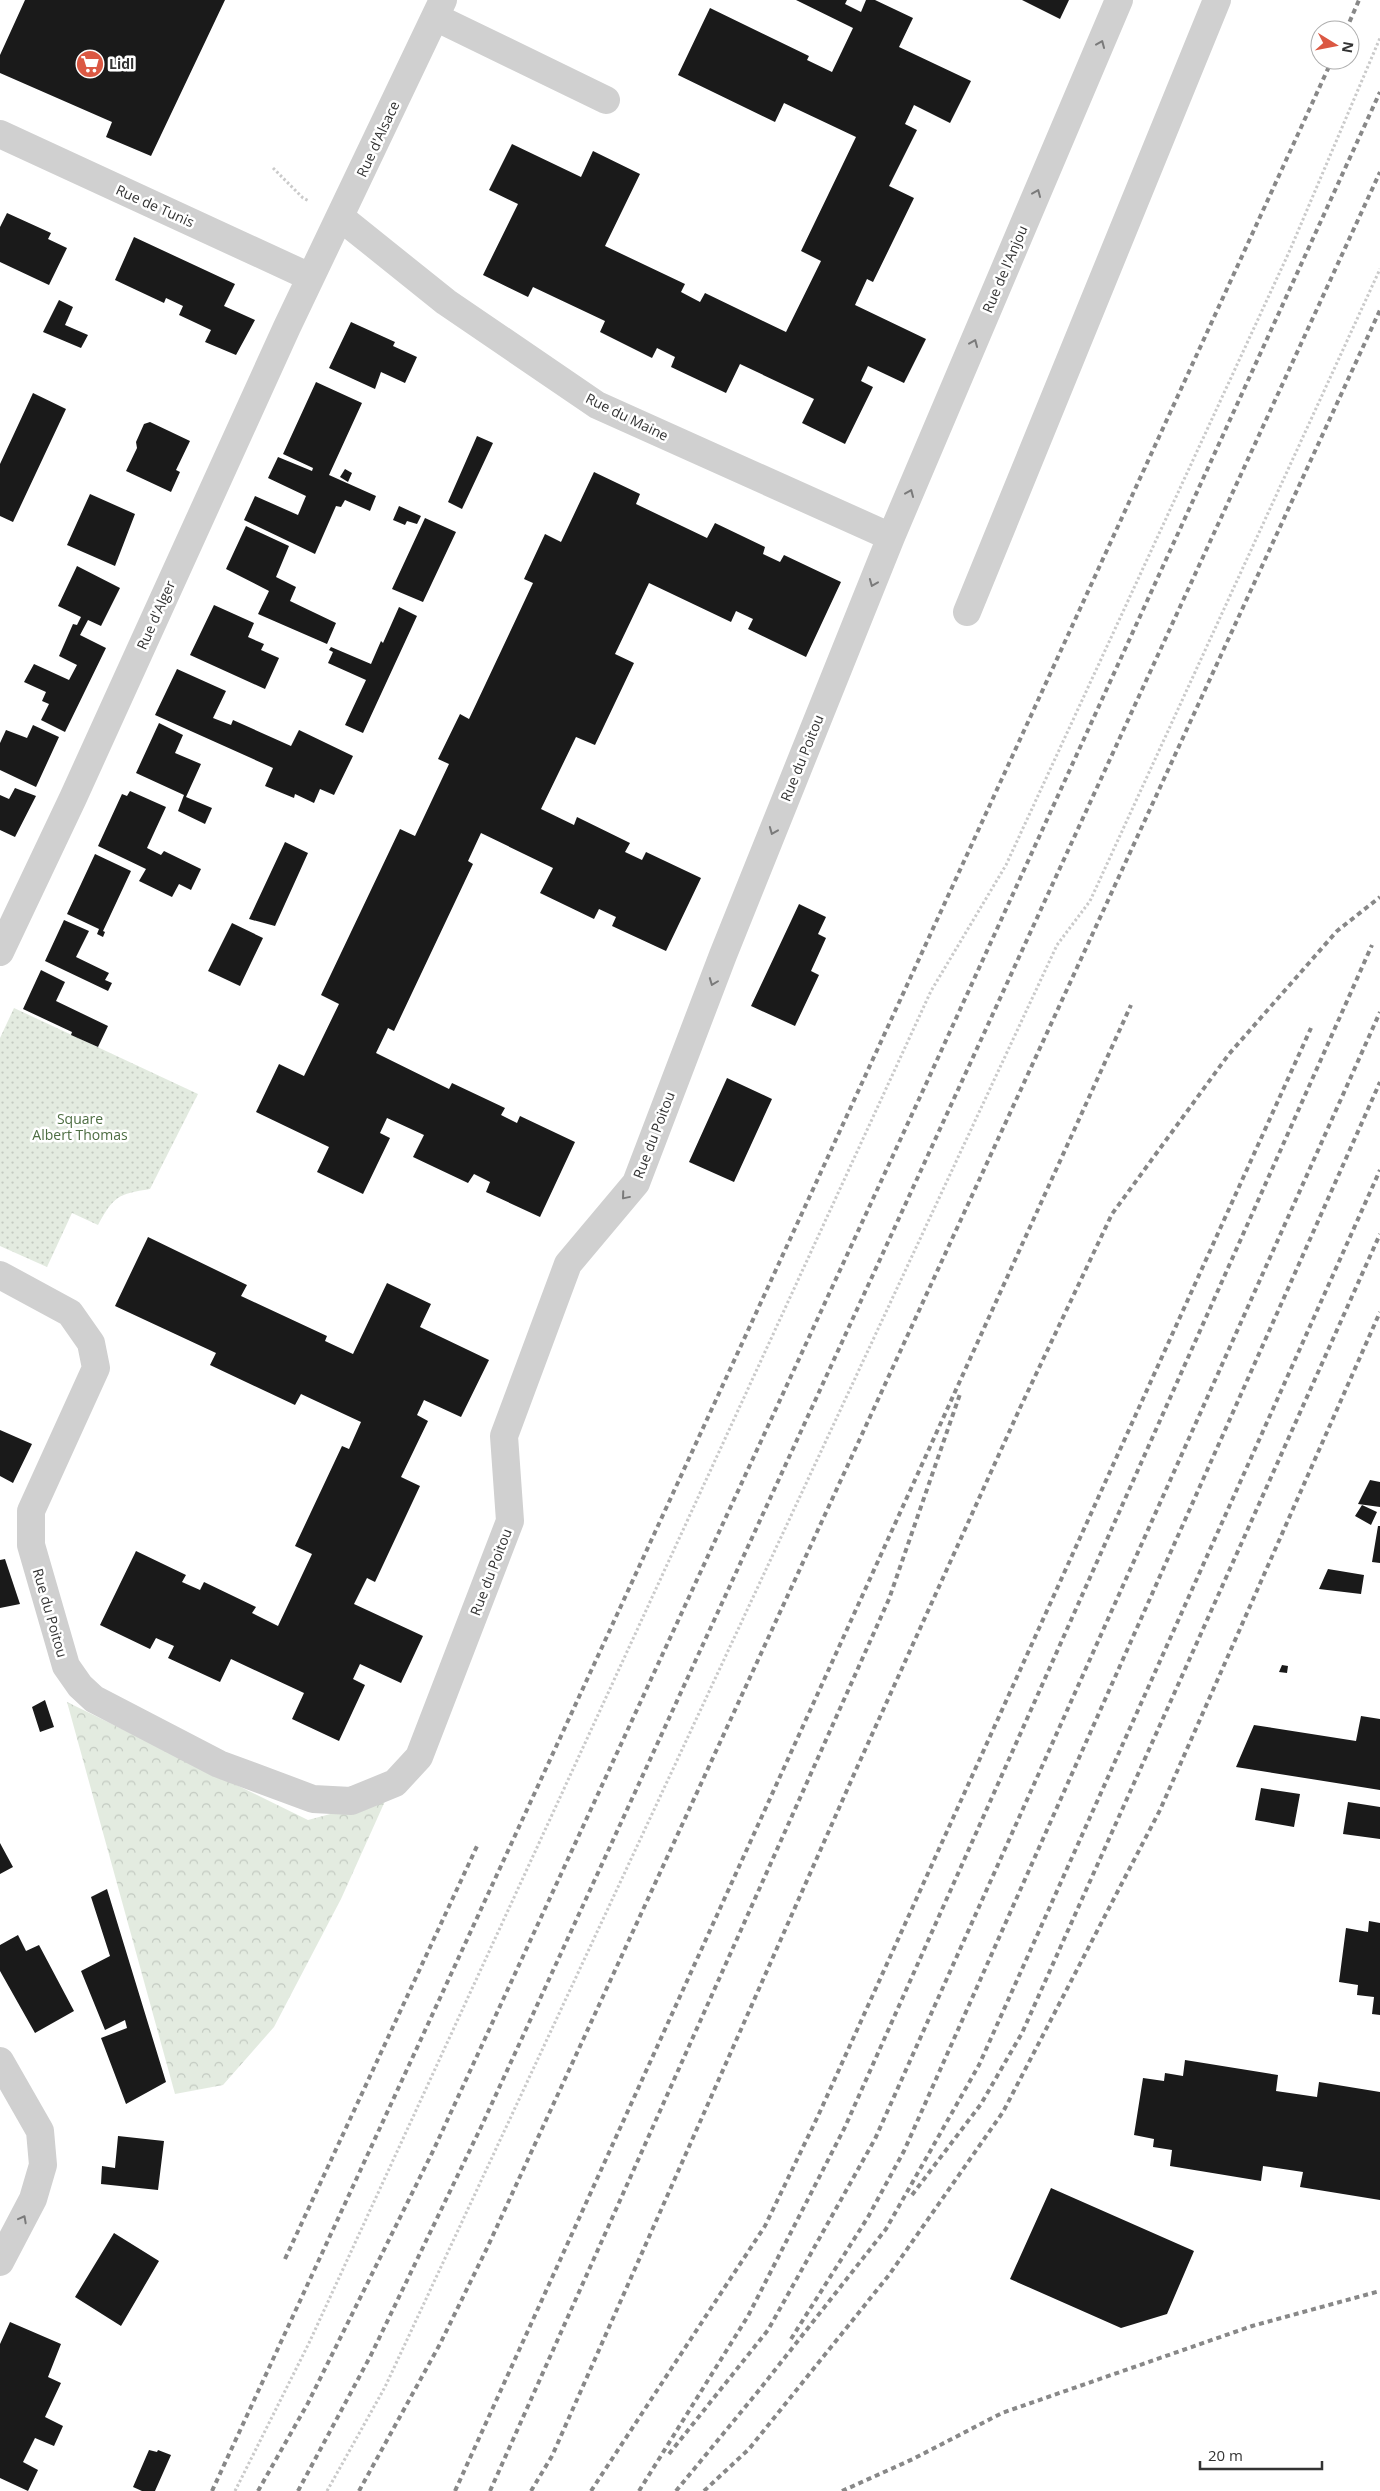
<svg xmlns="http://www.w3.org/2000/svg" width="1380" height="2491" font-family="'Open Sans',sans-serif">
  <defs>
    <pattern id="grass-dots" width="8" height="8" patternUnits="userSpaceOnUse" patternTransform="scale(1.25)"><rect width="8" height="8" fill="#e3ebe0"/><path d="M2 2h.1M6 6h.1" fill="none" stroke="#c3cac1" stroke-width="1.8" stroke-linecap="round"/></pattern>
    <pattern id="park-crowns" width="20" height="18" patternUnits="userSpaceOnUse" patternTransform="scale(1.25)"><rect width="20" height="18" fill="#e3ebe0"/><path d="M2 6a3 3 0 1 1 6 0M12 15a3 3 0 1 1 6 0" fill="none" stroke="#c3cac1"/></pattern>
  </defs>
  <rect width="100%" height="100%" fill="#fff"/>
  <path fill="url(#grass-dots)" d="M14,1008L198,1094L150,1189C118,1194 114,1196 98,1225L72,1213L47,1267L0,1246V1038Z"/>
  <path fill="url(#park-crowns)" d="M67,1702L308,1820L386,1799L341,1899L274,2027L223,2085L175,2094Z"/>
  <path fill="#1a1a1a" d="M25,0H225L151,156L106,137L112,122L0,73V55Z
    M796,0H847L845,4L861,12L866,0H875L913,18L899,47L971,81L950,123L914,105L905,124L917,130L889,186L914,198L873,282L867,279L855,305L926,339L904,383L868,366L861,381L873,387L845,444L802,423L814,399L740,364L726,393L671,367L675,357L657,348L652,358L600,332L605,321L533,287L528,297L483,275L518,204L489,190L512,144L581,177L593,151L640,174L605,246L685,284L681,292L700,302L705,293L786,332L821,261L801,251L856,137L784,103L775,122L678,75L710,8L809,56L807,60L832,72L853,28Z
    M1022,0H1069L1060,19Z
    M7,213L51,233L48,239L67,248L49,285L0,262V227Z
    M134,237L235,284L224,306L255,320L236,355L205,342L211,330L179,315L183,306L166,298L164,303L115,280Z
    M59,300L73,307L65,325L88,335L81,348L43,332Z
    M351,322L395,342L393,346L417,357L405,383L381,372L375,389L329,368Z
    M316,382L362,403L329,475L376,496L370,511L345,500L341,507L336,506L315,554L244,520L255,496L298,515L306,496L268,478L278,457L312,471L313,468L283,454Z
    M33,393L66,409L13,522L0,516V464Z
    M150,422L190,441L176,470L180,472L171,492L126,471L137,448L136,442L144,424Z
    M477,436L493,443L462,509L448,502Z
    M345,469L352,473L348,482L340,477Z
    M594,472L640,494L636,504L707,538L715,523L765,547L763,554L780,562L784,555L841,582L806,657L748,629L753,619L736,611L731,622L649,583L615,654L634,663L595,745L576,737L541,809L574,825L577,817L630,843L625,852L642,860L646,852L701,878L666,951L612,926L616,917L599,909L594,919L540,893L553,868L481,833L468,861L473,864L394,1031L388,1028L376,1053L449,1089L452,1083L505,1108L501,1115L517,1123L520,1116L575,1142L540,1217L486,1192L490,1182L474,1174L468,1183L413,1157L424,1135L387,1118L380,1133L390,1138L363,1194L317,1172L329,1147L256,1112L279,1064L304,1076L339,1004L321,995L400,829L415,836L449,764L438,759L460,714L469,719L533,583L524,579L545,534L561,542Z
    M90,494L135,514L115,566L67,545Z
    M399,506L421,516L417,524L407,521L405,525L393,520Z
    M425,518L456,532L423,602L392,589Z
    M246,526L289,546L276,577L296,587L290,601L336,623L327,644L258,614L269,591L226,569Z
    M77,566L120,588L101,626L88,620L80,635L106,648L65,732L41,720L49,704L42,701L46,692L24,682L34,664L69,680L77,665L59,656L73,624L77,625L81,617L58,606Z
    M214,605L254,623L248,637L264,644L261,650L279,658L265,689L190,655Z
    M399,607L417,616L363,733L345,725L366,680L328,663L333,652L329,650L331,647L371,664L381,641L383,643Z
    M177,669L226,691L213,718L231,725L233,720L291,746L299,730L353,756L334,795L320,789L314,803L295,794L294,798L265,786L273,768L155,715Z
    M159,723L183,735L175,753L201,764L186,797L212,808L205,824L178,811L184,795L136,773Z
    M33,725L59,737L36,787L0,770V743L6,730L27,738Z
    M15,788L36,796L15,837L0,830V795L9,799Z
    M130,791L166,807L147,848L161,855L164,851L201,869L191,890L179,884L172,897L139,881L146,869L98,846L122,794L127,796Z
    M285,842L308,853L275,926L249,919Z
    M95,854L131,871L103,931L105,932L103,937L97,934L99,929L67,914Z
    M799,904L826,917L818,934L826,938L811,971L819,975L795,1026L751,1006Z
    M64,920L89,931L76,957L109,973L105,980L112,983L108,991L45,961Z
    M232,923L263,938L240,986L208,971Z
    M41,970L65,982L56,1001L108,1026L98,1047L71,1035L72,1032L23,1009Z
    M727,1078L772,1099L734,1182L689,1162Z
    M148,1237L247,1285L241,1296L327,1336L325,1341L353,1354L387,1283L431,1304L420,1327L489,1360L461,1417L424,1400L417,1415L428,1421L401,1477L420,1486L375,1582L367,1578L354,1604L423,1636L401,1683L360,1664L353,1679L365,1685L339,1741L292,1719L304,1693L231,1659L220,1682L168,1658L174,1646L156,1638L150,1649L100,1625L136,1551L186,1575L182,1582L200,1590L204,1582L256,1607L252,1613L278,1626L312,1554L295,1546L342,1446L349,1449L361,1422L301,1394L295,1405L210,1365L216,1353L115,1306Z
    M0,1430L32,1444L13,1483L0,1476Z
    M1370,1480L1380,1482V1507L1358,1504Z
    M1362,1505L1377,1512L1371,1525L1355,1516Z
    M1378,1526H1380V1563L1372,1562Z
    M5,1559L20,1604L0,1608V1560Z
    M1328,1569L1364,1575L1361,1594L1319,1589Z
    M1282,1665L1288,1666L1287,1673L1279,1672Z
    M45,1700L54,1727L40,1732L32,1707Z
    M1361,1716L1380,1719V1790L1236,1767L1254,1725L1356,1741Z
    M1261,1788L1300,1794L1294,1827L1255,1820Z
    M1348,1802L1380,1807V1839L1343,1834Z
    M0,1843L13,1867L0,1874Z
    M107,1889L166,2082L126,2104L101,2038L127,2028L125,2020L105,2030L81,1971L110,1956L91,1897Z
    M1369,1921L1380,1923V2015L1372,2014L1374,1997L1357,1995L1358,1985L1339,1982L1346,1928L1368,1932Z
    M18,1935L26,1951L39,1945L74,2011L35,2033L0,1971V1945Z
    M1185,2060L1278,2075L1276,2091L1317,2097L1319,2082L1380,2092V2200L1300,2187L1303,2172L1263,2166L1261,2181L1170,2166L1172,2150L1153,2147L1154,2139L1134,2135L1143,2078L1164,2081L1165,2073L1183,2076Z
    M118,2136L164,2141L158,2190L101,2184L102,2166L115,2168Z
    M1051,2188L1194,2251L1167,2314L1121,2328L1010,2279Z
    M114,2233L159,2261L121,2326L75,2297Z
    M10,2322L61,2344L48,2377L61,2383L45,2417L63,2426L54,2446L35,2438L23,2462L38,2470L28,2491L0,2478V2344Z
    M149,2450L157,2452L158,2450L171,2455L155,2491H142L133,2487Z"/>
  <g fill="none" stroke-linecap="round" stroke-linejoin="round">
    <path stroke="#cacaca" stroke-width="3" stroke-dasharray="2.5 2.5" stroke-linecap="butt" d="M273,168L303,198L309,201
      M235,2491L309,2343L931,991L1006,865L1290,250L1380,38
      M327,2491L385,2387L1057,945L1090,901L1380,269"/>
    <path stroke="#d0d0d0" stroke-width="28" d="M435,17L606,100
      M0,134L310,277
      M340,217L446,302L597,405L891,537
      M967,612L1217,0
      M0,952L73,798L287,327L443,0
      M0,1275L70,1313L91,1343L96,1368L31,1511V1545L66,1666L80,1686L94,1699L219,1764L313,1799L351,1801L395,1783L419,1757L510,1521L504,1436L568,1264L636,1183L723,955L891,537L1119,0
      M0,2061L40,2131L43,2165L33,2199L0,2262"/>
    <path stroke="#888" stroke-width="4" stroke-dasharray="5 4" stroke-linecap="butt" d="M1346,30L1359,0
      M912,2195L981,2104L1022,2033L1380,1234
      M285,2259L478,1844
      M791,2339L868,2217L904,2151L1380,1082
      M669,2454L768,2330L875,2139L1380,1012
      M212,2491C587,1681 960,871 1332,60
      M258,2491L308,2403L434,2149L926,1084L1380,92
      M298,2491L371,2355L482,2125L1380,172
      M359,2491L440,2344L488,2246L1380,310
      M455,2491L1131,1005
      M490,2491L889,1599L960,1394
      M531,2491L552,2456L855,1772L1020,1408L1112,1214L1229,1054L1337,931L1380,897
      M591,2491L765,2226L818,2116L1311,1028
      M639,2491L748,2316L845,2127L1372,945
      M676,2491L760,2389L886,2229L979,2065L1380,1170
      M704,2491L749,2449L889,2275L1003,2112L1160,1810L1380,1312
      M842,2491L913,2459L1002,2413L1252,2326L1380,2291"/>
  </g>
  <defs><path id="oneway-chevron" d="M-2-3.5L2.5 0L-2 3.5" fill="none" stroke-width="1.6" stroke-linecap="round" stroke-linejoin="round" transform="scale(1.25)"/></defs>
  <g stroke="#7a7a7a">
    <use href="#oneway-chevron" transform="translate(1101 44) rotate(-67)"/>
    <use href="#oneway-chevron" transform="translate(1037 193) rotate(-67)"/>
    <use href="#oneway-chevron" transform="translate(974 343) rotate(-67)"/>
    <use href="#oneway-chevron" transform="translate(910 493) rotate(-67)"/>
    <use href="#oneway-chevron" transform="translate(873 583) rotate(112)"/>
    <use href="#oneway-chevron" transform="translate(773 831) rotate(112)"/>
    <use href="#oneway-chevron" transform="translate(713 982) rotate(111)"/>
    <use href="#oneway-chevron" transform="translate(625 1196) rotate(130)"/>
    <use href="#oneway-chevron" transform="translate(23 2219) rotate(-62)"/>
  </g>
  <defs>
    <symbol id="supermarket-disc" viewBox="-11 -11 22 22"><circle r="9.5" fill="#db5843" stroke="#fff"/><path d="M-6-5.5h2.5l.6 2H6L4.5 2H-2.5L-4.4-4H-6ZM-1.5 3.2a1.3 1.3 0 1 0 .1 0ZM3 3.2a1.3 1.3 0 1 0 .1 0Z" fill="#fff"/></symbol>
  </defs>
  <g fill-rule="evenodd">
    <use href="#supermarket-disc" x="74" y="48" width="32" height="32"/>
  </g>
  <g text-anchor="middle" stroke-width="5" stroke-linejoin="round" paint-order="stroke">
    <g font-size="14" font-weight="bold" fill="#333" stroke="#fff" text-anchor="start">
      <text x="109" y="69">Lidl</text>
    </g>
    <g font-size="14" fill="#333" stroke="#fff">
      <text transform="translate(378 139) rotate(-65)" y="5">Rue d'Alsace</text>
      <text transform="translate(155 206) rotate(24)" y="5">Rue de Tunis</text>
      <text transform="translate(1005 269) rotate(-67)" y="5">Rue de l'Anjou</text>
      <text transform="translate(627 417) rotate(26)" y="5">Rue du Maine</text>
      <text transform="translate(156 615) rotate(-66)" y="5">Rue d'Alger</text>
      <text transform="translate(802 758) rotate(-68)" y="5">Rue du Poitou</text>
      <text transform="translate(654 1135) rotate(-69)" y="5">Rue du Poitou</text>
      <text transform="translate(491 1572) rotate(-69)" y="5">Rue du Poitou</text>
      <text transform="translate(50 1613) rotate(74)" y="5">Rue du Poitou</text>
    </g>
    <g font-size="14" fill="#4d6d42" stroke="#fff">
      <text x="80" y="1124">Square<tspan x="80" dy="16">Albert Thomas</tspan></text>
    </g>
  </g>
  <g transform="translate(1335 45) rotate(100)"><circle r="24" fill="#ffffff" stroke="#adadad"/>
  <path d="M0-4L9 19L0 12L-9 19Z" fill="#db5843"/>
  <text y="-8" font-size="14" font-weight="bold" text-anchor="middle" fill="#333333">N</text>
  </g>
  <path d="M1200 2461v8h122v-8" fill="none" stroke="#333333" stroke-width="2.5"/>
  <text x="1208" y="2461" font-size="15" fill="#333333" stroke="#ffffff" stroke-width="4" paint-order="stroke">20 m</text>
</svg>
